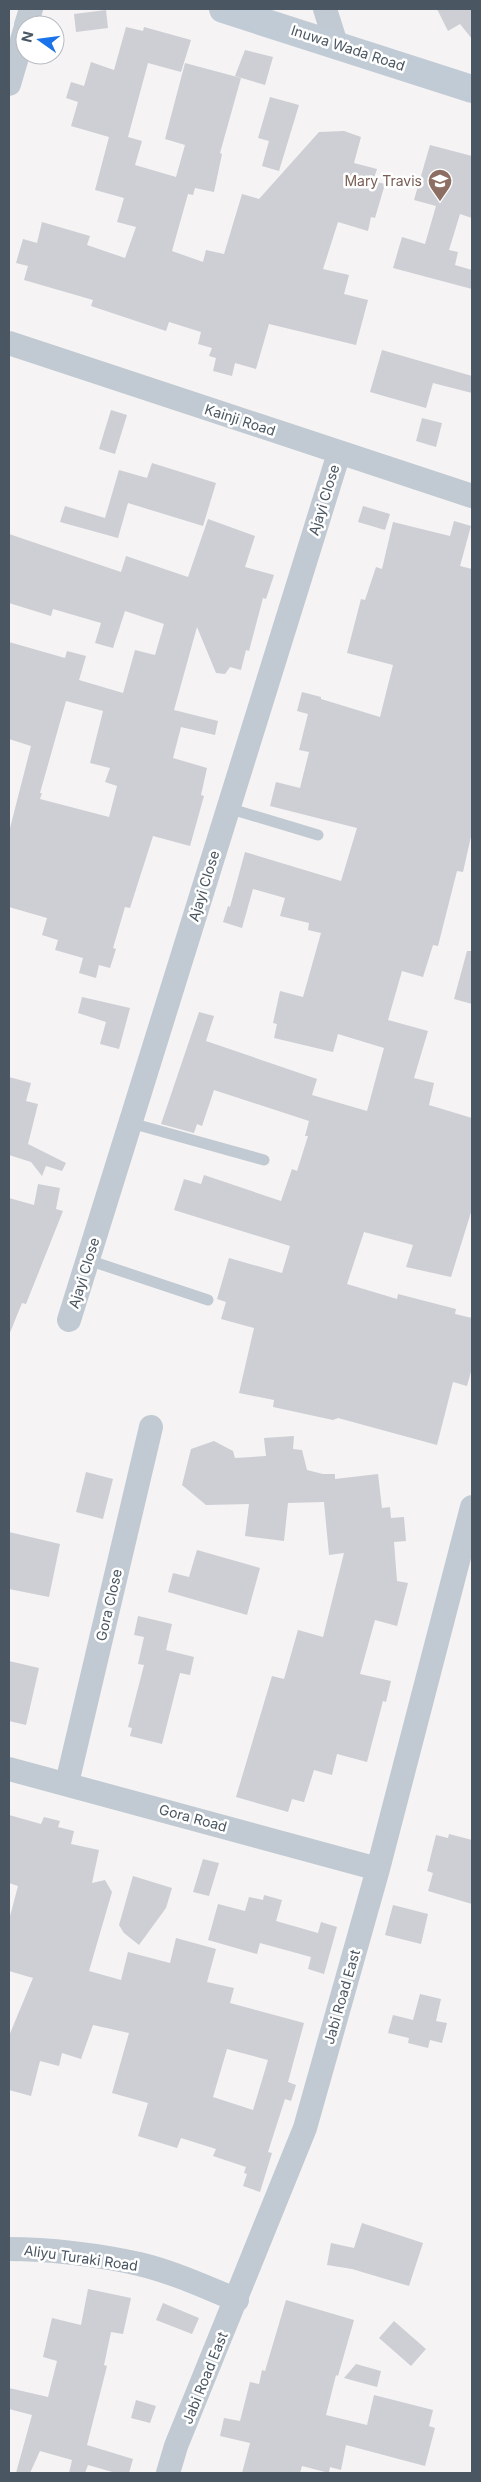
<svg xmlns="http://www.w3.org/2000/svg" width="481" height="2482" font-family="Inter,sans-serif">
  <rect width="100%" height="100%" fill="#f5f3f3"/>
  <path fill="#cdcfd5" fill-rule="evenodd" d="M437,9H472V39L460,24L448,31Z
    M106,10L108,28L76,32L74,14Z
    M126,27L143,31L144,27L191,40L181,72L148,63L128,137L142,141L135,165L176,177L185,145L165,139L185,63L241,78L220,153L222,154L214,192L195,188L193,195L188,194L172,251L203,262L206,250L224,254L242,194L259,199L319,132L344,131L361,137L354,163L377,169L373,181L385,184L375,218L371,217L368,231L338,222L323,269L349,275L344,294L368,300L356,345L269,324L256,369L235,363L232,376L213,371L216,358L209,356L212,348L198,344L201,332L169,322L166,331L91,306L93,300L24,280L28,266L16,263L23,239L37,243L42,222L90,236L87,245L125,258L136,227L117,222L124,198L95,190L109,137L71,126L78,102L66,98L71,82L84,86L91,62L114,70Z
    M245,50L273,57L265,85L235,76Z
    M270,97L299,105L279,171L262,166L269,141L258,138Z
    M430,145L472,156V218L460,214L449,250L458,252L455,265L472,270V289L393,268L402,237L425,244L436,206L414,200Z
    M382,350L472,376V393L433,383L426,408L370,392Z
    M111,410L127,415L115,454L99,449Z
    M422,418L442,423L436,447L416,441Z
    M152,463L216,483L203,526L128,503L118,538L60,522L65,506L105,518L119,470L147,478Z
    M363,506L390,514L385,530L358,522Z
    M208,519L255,536L245,567L274,575L266,599L263,598L249,651L246,650L241,670L230,667L225,674L216,673L197,627L174,710L218,721L215,735L181,727L173,758L207,768L201,795L204,796L190,846L153,836L130,908L125,907L113,948L116,949L110,968L99,965L96,978L79,973L83,958L55,950L58,940L42,935L47,918L9,907V832L31,746L9,739V642L65,658L67,651L86,656L79,680L123,693L135,650L155,655L164,624L125,611L113,648L95,643L101,623L53,609L51,616L9,603V534L121,572L126,556L188,577ZM66,701L103,711L90,763L110,768L105,782L117,786L109,817L40,799L42,793H40Z
    M454,521L471,526L460,566L472,569V832L463,872L457,871L438,946L433,945L423,977L402,971L388,1020L428,1031L414,1078L434,1083L429,1105L472,1118V1209L451,1277L406,1267L413,1245L364,1232L347,1284L397,1299L398,1294L456,1309L455,1314L472,1318V1368L467,1386L453,1382L437,1445L338,1418L333,1420L273,1407L274,1400L239,1393L254,1328L221,1319L226,1302L217,1299L229,1258L282,1273L290,1246L174,1210L184,1179L201,1184L204,1175L281,1201L292,1169L297,1171L308,1136H305L309,1121L214,1090L202,1126L197,1124L194,1133L161,1124L199,1012L214,1016L206,1041L317,1079L312,1095L367,1111L384,1048L338,1034L333,1052L274,1038L277,1024L273,1023L280,991L303,997L321,933L308,930L309,923L280,916L285,898L253,889L242,928L223,922L228,906L230,907L245,852L341,881L357,828L270,806L276,782L300,788L309,752L299,750L308,714L297,711L302,692L321,697V699L380,717L393,665L347,653L361,599L365,600L376,567L382,569L393,522L450,536Z
    M467,951H472V1004L454,999Z
    M82,997L130,1008L119,1049L100,1044L106,1022L78,1013Z
    M9,1077L31,1083L26,1101L38,1104L28,1144L66,1163L62,1171L46,1166L42,1176L31,1162L9,1155Z
    M38,1184L60,1188L56,1209L63,1211L26,1304L22,1303L9,1335V1198L34,1205Z
    M294,1436L293,1449L302,1450L307,1470L323,1474H335V1479L378,1474L382,1508L390,1507L391,1518L404,1517L406,1541L394,1542L397,1581L408,1583L397,1626L375,1620L360,1674L391,1681L386,1702L383,1701L367,1762L337,1754L332,1775L314,1770L304,1802L292,1799L288,1812L236,1797L272,1676L284,1679L298,1630L323,1637L344,1553L329,1555L324,1502L288,1503L284,1541L245,1536L249,1504L206,1505L182,1485L191,1449L214,1441L233,1451L235,1458L266,1456L264,1438Z
    M86,1472L113,1479L103,1519L76,1512Z
    M9,1532L60,1544L49,1597L9,1589Z
    M197,1550L260,1568L247,1615L168,1592L173,1573L189,1577Z
    M138,1616L172,1624L166,1650L194,1657L190,1675L180,1673L162,1744L130,1736L132,1728L128,1727L144,1665L138,1664L144,1637L134,1635Z
    M9,1661L39,1668L26,1725L9,1721Z
    M9,1815L41,1824L44,1817L60,1821L58,1827L74,1831L71,1844L99,1850L92,1883L105,1880L112,1892L89,1971L121,1980L128,1952L170,1963L176,1938L216,1949L207,1982L234,1988L230,2003L304,2023L288,2082L296,2085L291,2101L285,2099L268,2152L272,2153L260,2192L243,2186L247,2174L244,2173L246,2167L213,2156L216,2149L181,2138L177,2148L138,2136L148,2103L112,2093L129,2033L93,2025L81,2059L62,2053L59,2066L40,2061L31,2096L9,2090V2036L33,1978L9,1971V1920L18,1886L9,1883ZM227,2049L268,2060L253,2110L213,2097Z
    M449,1834L472,1840V1904L428,1891L433,1873L427,1871L436,1835L448,1838Z
    M203,1859L219,1863L209,1896L193,1892Z
    M133,1876L172,1888L166,1908L139,1945L124,1933L119,1925Z
    M264,1895L282,1900L276,1921L318,1933L321,1922L337,1927L324,1974L308,1969L311,1957L260,1943L257,1954L208,1940L218,1904L245,1911L249,1897L263,1900Z
    M393,1905L428,1914L421,1944L385,1935Z
    M420,1994L441,1999L436,2021L447,2023L442,2043L430,2040L428,2048L408,2043L409,2038L388,2033L393,2015L413,2020Z
    M362,2223L423,2243L409,2286L352,2269L327,2265L331,2243L354,2248Z
    M88,2289L131,2298L123,2334L111,2332L104,2365L107,2366L87,2445L133,2459L129,2473H116L88,2465L85,2473H69L72,2460L40,2451L30,2473H16L32,2415L9,2409V2388L48,2397L57,2361L43,2357L52,2318L81,2325Z
    M286,2300L354,2320L338,2376L336,2375L326,2415L367,2425L374,2395L433,2410L429,2426L435,2428L425,2466L346,2445L341,2470L330,2467L329,2473L302,2466L300,2473H242L250,2443L220,2436L224,2418L240,2421L250,2382L259,2384L262,2370L265,2371Z
    M163,2303L199,2318L192,2334L156,2320Z
    M394,2321L426,2349L411,2366L379,2338Z
    M356,2364L381,2371L377,2387L344,2378Z
    M136,2400L156,2406L150,2423L131,2418Z"/>
  <g fill="none" stroke-linecap="round" stroke-linejoin="round">
    <path stroke="#c1cad2" stroke-width="11" d="M228,808L318,835
      M131,1123L264,1160
      M88,1260L208,1300"/>
    <path stroke="#c1cad2" stroke-width="24" d="M325,9L336,44
      M26,25L31,9
      M9,84L25,30
      M9,343L472,496
      M69,1320L339,453
      M9,1769L378,1869
      M67,1783L151,1427
      M9,2249C48,2249 100,2255 139,2264C173,2272 205,2287 237,2300
      M168,2473L176,2446L305,2128L378,1869L472,1507"/>
    <path stroke="#c1cbd6" stroke-width="28" d="M223,9L472,89"/>
  </g>
  <defs>
    <symbol id="school-pin" viewBox="-11 -11 22 30"><path d="M0 17L-7.5 6A9.5 9.5 0 1 1 7.5 6Z" fill="#8d6e63" stroke="#fff"/><path d="M0-5L7-2L0 1L-7-2ZM-4 1L0 2.5L4 1V4Q0 6-4 4Z" fill="#fff"/></symbol>
  </defs>
  <g fill-rule="evenodd">
    <use href="#school-pin" x="426" y="167" width="28" height="38"/>
  </g>
  <g text-anchor="middle" stroke-width="5" stroke-linejoin="round" paint-order="stroke">
    <g font-size="14" fill="#4a5661" stroke="#fff">
      <text transform="translate(348 48) rotate(18)" y="5">Inuwa Wada Road</text>
      <text transform="translate(240 420) rotate(18)" y="5">Kainji Road</text>
      <text transform="translate(324 500) rotate(-73)" y="5">Ajayi Close</text>
      <text transform="translate(204 886) rotate(-73)" y="5">Ajayi Close</text>
      <text transform="translate(84 1273) rotate(-73)" y="5">Ajayi Close</text>
      <text transform="translate(109 1605) rotate(-77)" y="5">Gora Close</text>
      <text transform="translate(193 1818) rotate(15)" y="5">Gora Road</text>
      <text transform="translate(342 1997) rotate(-74)" y="5">Jabi Road East</text>
      <text transform="translate(81 2258) rotate(8)" y="5">Aliyu Turaki Road</text>
      <text transform="translate(205 2378) rotate(-68)" y="5">Jabi Road East</text>
    </g>
    <g font-size="14" fill="#785e54" stroke="#fff" text-anchor="end">
      <text x="422" y="186">Mary Travis</text>
    </g>
  </g>
  <rect width="481" height="2482" fill="none" stroke="#4a5661" stroke-width="20"/>
  <g transform="translate(40 40) rotate(284)"><circle r="24" fill="#ffffff" stroke="#b7bbc0"/>
  <path d="M0-4L9 19L0 12L-9 19Z" fill="#1a73e8"/>
  <text y="-8" font-size="14" font-weight="bold" text-anchor="middle" fill="#4a5661">N</text>
  </g>
</svg>
